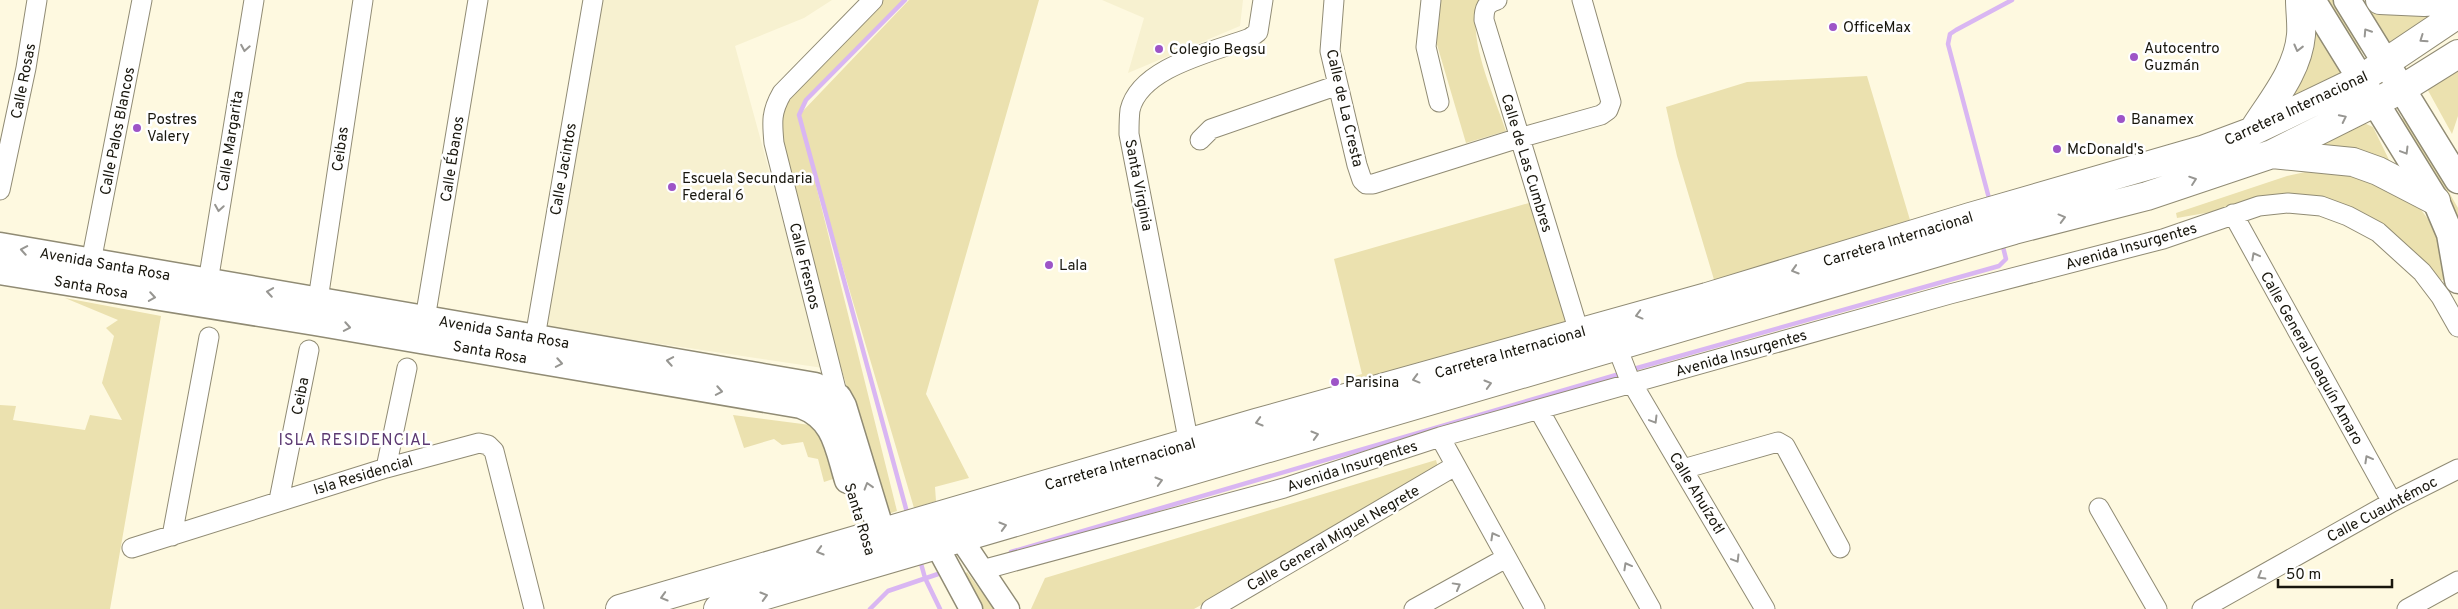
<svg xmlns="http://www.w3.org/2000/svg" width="2458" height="609" font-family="Overpass,sans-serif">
  <rect width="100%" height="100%" fill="#fef9e0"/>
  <path fill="#f7f1d0" d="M603,0H832L804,18L735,46L823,368L547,327Z
    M1102,0H1243L1240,26L1128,73L1144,18Z"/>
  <path fill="#ebe1af" d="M872,0H903L806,100L800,114L909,0H1039L926,394L969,478L935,487L936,501L914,508L803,133L897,511L885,515L774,143L782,93Z
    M1439,0H1480C1464,34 1495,97 1506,131L1466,143L1433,31Z
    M2323,0H2333L2362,48L2358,54Z
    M2363,5L2398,14L2445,7L2386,49Z
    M2315,27L2343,70L2341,76L2294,100L2289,96Z
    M2458,62V116L2452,134L2425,85Z
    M1867,76L1910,220L1715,283L1677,156L1666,107L1747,82Z
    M2405,116L2458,208V236L2442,188L2402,119Z
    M2364,123L2373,127L2392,166L2316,146Z
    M2319,169L2359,172L2419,207L2436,230L2449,277L2443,280L2433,279L2375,226L2280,200L2177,218L2176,213L2287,176Z
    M1529,203L1574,328L1351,396L1345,379L1362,374L1334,259Z
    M65,298L161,316L110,609H0V405L16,406L13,420L85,430L90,415L122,420L102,383L114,336L106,328L118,320Z
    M733,415L818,426L833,479L824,482L818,459L808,457L803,442L782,445L774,439L744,448Z
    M1436,460L1439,471L1194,609H1031L1045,578Z
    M967,572L994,609H976L963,576Z"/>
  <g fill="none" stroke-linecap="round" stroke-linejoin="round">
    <path stroke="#d9b6f2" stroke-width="4.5" d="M905,0L806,100L799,115L908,516
      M1990,202L1948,44L1950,34L1956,30L2012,0
      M1630,370L1999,266L2006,259L2002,243
      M1011,552L1623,373
      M920,560L925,578L940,609
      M870,609L888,591L941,573"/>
    <defs>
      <path id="minor" d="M1334,0L1330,51L1357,165L1362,180L1366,184H1373L1519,138L1601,115L1608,110L1611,102L1582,0
        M1431,0L1426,47L1439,102
        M1497,0C1486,3 1484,9 1484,20L1579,332
        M1200,140L1211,129L1338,85
        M0,190L26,68L37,0
        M2233,214L2392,502
        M91,262L142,0
        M208,282L254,0
        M316,313L363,0
        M425,319L478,0
        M1617,347L1629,378L1765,609
        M533,349L593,0
        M834,405L838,397L774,143C772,122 771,112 782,93L873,0
        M1539,410L1651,609
        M1440,437L1535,609
        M1189,444L1129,134C1129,126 1129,118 1130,110C1140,67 1213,52 1250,38L1258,32L1263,0
        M386,468L407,368
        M1683,469L1778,442L1785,446L1840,548
        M279,500L309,350
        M2099,508L2157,609
        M172,536L209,337
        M132,548L386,468L479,443L488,445L494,451L534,609
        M982,570L1284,488L1440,437L1950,294L2163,239L2259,206L2288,203L2321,206L2348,216L2378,232L2422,272L2441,297L2458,327
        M1211,609L1455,466
        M1414,609L1506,558
        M2202,609L2392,502L2458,469
        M2407,609L2458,581"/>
      <path id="tertiary" d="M951,524L1008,609
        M929,531L971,609"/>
      <path id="secondary" d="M2312,0L2436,201L2450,234L2458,280
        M2347,0L2458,180
        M0,246L815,386L838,397L843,406L888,554
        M0,271L315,322L801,405C836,418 838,448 848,480"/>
      <path id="primary" d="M2380,0L2424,2L2453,0
        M2253,131C2271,102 2298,71 2301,35C2302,24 2300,11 2300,0
        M2272,154L2353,162L2378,171L2436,201
        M620,609L1256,423L1707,297L1970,217L2202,150L2253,131L2361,79L2458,14
        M718,609L2014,230L2147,196L2272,154L2402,89L2458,54"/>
    </defs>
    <use href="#minor" stroke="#908b74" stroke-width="21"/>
    <use href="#tertiary" stroke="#908b74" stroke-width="25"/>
    <use href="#secondary" stroke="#908b74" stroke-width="29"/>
    <use href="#primary" stroke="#908b74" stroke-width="30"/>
    <use href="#minor" stroke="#fff" stroke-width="19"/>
    <use href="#tertiary" stroke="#fff" stroke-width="22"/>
    <use href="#secondary" stroke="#fff" stroke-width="26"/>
    <use href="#primary" stroke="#fff" stroke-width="28"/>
  </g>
  <defs><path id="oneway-chevron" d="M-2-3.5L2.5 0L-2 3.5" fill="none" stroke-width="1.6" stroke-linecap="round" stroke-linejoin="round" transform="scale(1.25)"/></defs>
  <g stroke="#979692">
    <use href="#oneway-chevron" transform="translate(2367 32) rotate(-123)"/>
    <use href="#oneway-chevron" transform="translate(2423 39) rotate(145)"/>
    <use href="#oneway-chevron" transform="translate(245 48) rotate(100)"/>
    <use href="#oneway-chevron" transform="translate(2298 48) rotate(104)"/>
    <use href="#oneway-chevron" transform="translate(2343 118) rotate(-26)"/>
    <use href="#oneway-chevron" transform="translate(2405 151) rotate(59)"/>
    <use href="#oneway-chevron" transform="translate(2193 180) rotate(-19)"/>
    <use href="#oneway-chevron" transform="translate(219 208) rotate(99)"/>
    <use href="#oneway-chevron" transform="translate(2062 218) rotate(-15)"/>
    <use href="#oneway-chevron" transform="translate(24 250) rotate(-170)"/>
    <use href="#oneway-chevron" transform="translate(2255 256) rotate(-118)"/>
    <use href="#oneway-chevron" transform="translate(1795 270) rotate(163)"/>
    <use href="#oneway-chevron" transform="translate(270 292) rotate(-171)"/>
    <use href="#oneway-chevron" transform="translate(152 297) rotate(9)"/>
    <use href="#oneway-chevron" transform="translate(1639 315) rotate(165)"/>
    <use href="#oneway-chevron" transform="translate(347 327) rotate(10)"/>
    <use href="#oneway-chevron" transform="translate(670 361) rotate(-170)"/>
    <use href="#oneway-chevron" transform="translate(559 363) rotate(10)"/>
    <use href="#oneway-chevron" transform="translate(1416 379) rotate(165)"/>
    <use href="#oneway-chevron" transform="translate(1488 384) rotate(-16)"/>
    <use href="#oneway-chevron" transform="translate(719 391) rotate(10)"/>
    <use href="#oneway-chevron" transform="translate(1654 420) rotate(59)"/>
    <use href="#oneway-chevron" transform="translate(1259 422) rotate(164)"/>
    <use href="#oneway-chevron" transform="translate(1315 435) rotate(-16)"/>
    <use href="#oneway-chevron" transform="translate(2368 459) rotate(-119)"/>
    <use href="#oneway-chevron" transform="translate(1159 481) rotate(-16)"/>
    <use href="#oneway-chevron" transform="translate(868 486) rotate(-107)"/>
    <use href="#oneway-chevron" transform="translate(1003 526) rotate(-16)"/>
    <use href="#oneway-chevron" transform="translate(1494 536) rotate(-119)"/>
    <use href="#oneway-chevron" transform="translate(820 551) rotate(164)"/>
    <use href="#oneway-chevron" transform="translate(1736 559) rotate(59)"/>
    <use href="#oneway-chevron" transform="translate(1627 566) rotate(-119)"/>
    <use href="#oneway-chevron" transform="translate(2261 576) rotate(150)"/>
    <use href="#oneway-chevron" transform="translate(1457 586) rotate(-29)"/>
    <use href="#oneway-chevron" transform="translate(764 596) rotate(-16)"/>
    <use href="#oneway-chevron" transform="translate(664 597) rotate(164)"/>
  </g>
  <g fill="#9d54c7" stroke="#fff" stroke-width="2">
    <circle cx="1833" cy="27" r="5"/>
    <circle cx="1159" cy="49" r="5"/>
    <circle cx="2134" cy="57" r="5"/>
    <circle cx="2121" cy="119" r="5"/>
    <circle cx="137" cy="128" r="5"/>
    <circle cx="2057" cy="149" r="5"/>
    <circle cx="672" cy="187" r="5"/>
    <circle cx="1049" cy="265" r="5"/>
    <circle cx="1335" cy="382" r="5"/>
  </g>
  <g text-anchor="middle" stroke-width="5" stroke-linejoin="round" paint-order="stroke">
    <g font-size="15" fill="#18160d" stroke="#fff" text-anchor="start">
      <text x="1843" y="32">OfficeMax</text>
      <text x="2144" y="53">Autocentro<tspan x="2144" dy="17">Guzmán</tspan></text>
      <text x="1169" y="54">Colegio Begsu</text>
      <text x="147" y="124">Postres<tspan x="147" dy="17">Valery</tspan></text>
      <text x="2131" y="124">Banamex</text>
      <text x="2067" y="154">McDonald's</text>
      <text x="682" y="183">Escuela Secundaria<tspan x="682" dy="17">Federal 6</tspan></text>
      <text x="1059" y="270">Lala</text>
      <text x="1345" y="387">Parisina</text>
    </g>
    <g font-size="15" fill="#18160d" stroke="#fff">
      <text transform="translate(23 81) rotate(-79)" y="5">Calle Rosas</text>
      <text transform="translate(1345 108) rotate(77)" y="5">Calle de La Cresta</text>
      <text transform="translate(2296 108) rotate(-25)" y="5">Carretera Internacional</text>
      <text transform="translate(117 131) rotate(-79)" y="5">Calle Palos Blancos</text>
      <text transform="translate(230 141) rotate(-81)" y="5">Calle Margarita</text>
      <text transform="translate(340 149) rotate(-82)" y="5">Ceibas</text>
      <text transform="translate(452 159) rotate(-81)" y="5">Calle Ébanos</text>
      <text transform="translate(1527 163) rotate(73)" y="5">Calle de Las Cumbres</text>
      <text transform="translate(563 169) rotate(-80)" y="5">Calle Jacintos</text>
      <text transform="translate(1139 185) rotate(79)" y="5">Santa Virginia</text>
      <text transform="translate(1898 239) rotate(-17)" y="5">Carretera Internacional</text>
      <text transform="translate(2131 246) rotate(-16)" y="5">Avenida Insurgentes</text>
      <text transform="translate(105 264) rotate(10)" y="5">Avenida Santa Rosa</text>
      <text transform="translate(805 266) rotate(76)" y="5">Calle Fresnos</text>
      <text transform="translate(91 287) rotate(10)" y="5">Santa Rosa</text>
      <text transform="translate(504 332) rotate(10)" y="5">Avenida Santa Rosa</text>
      <text transform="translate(490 352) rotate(10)" y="5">Santa Rosa</text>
      <text transform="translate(1510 352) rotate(-16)" y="5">Carretera Internacional</text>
      <text transform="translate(1741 353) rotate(-16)" y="5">Avenida Insurgentes</text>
      <text transform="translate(2312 358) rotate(61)" y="5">Calle General Joaquín Amaro</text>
      <text transform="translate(300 396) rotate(-79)" y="5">Ceiba</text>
      <text transform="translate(1120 464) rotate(-16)" y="5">Carretera Internacional</text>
      <text transform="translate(1352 466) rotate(-18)" y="5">Avenida Insurgentes</text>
      <text transform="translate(363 475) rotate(-17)" y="5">Isla Residencial</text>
      <text transform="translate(1697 493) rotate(59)" y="5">Calle Ahuízotl</text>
      <text transform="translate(2382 509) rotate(-28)" y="5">Calle Cuauhtémoc</text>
      <text transform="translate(860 519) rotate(73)" y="5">Santa Rosa</text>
      <text transform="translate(1333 538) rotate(-30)" y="5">Calle General Miguel Negrete</text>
    </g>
    <g font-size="16" letter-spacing="1" fill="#5c3972" stroke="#fff">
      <text x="355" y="445">ISLA RESIDENCIAL</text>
    </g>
  </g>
  <path d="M2278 579v8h114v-8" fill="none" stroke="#18160d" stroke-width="2.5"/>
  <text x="2286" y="579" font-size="15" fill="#18160d" stroke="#ffffff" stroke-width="4" paint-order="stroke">50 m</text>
</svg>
